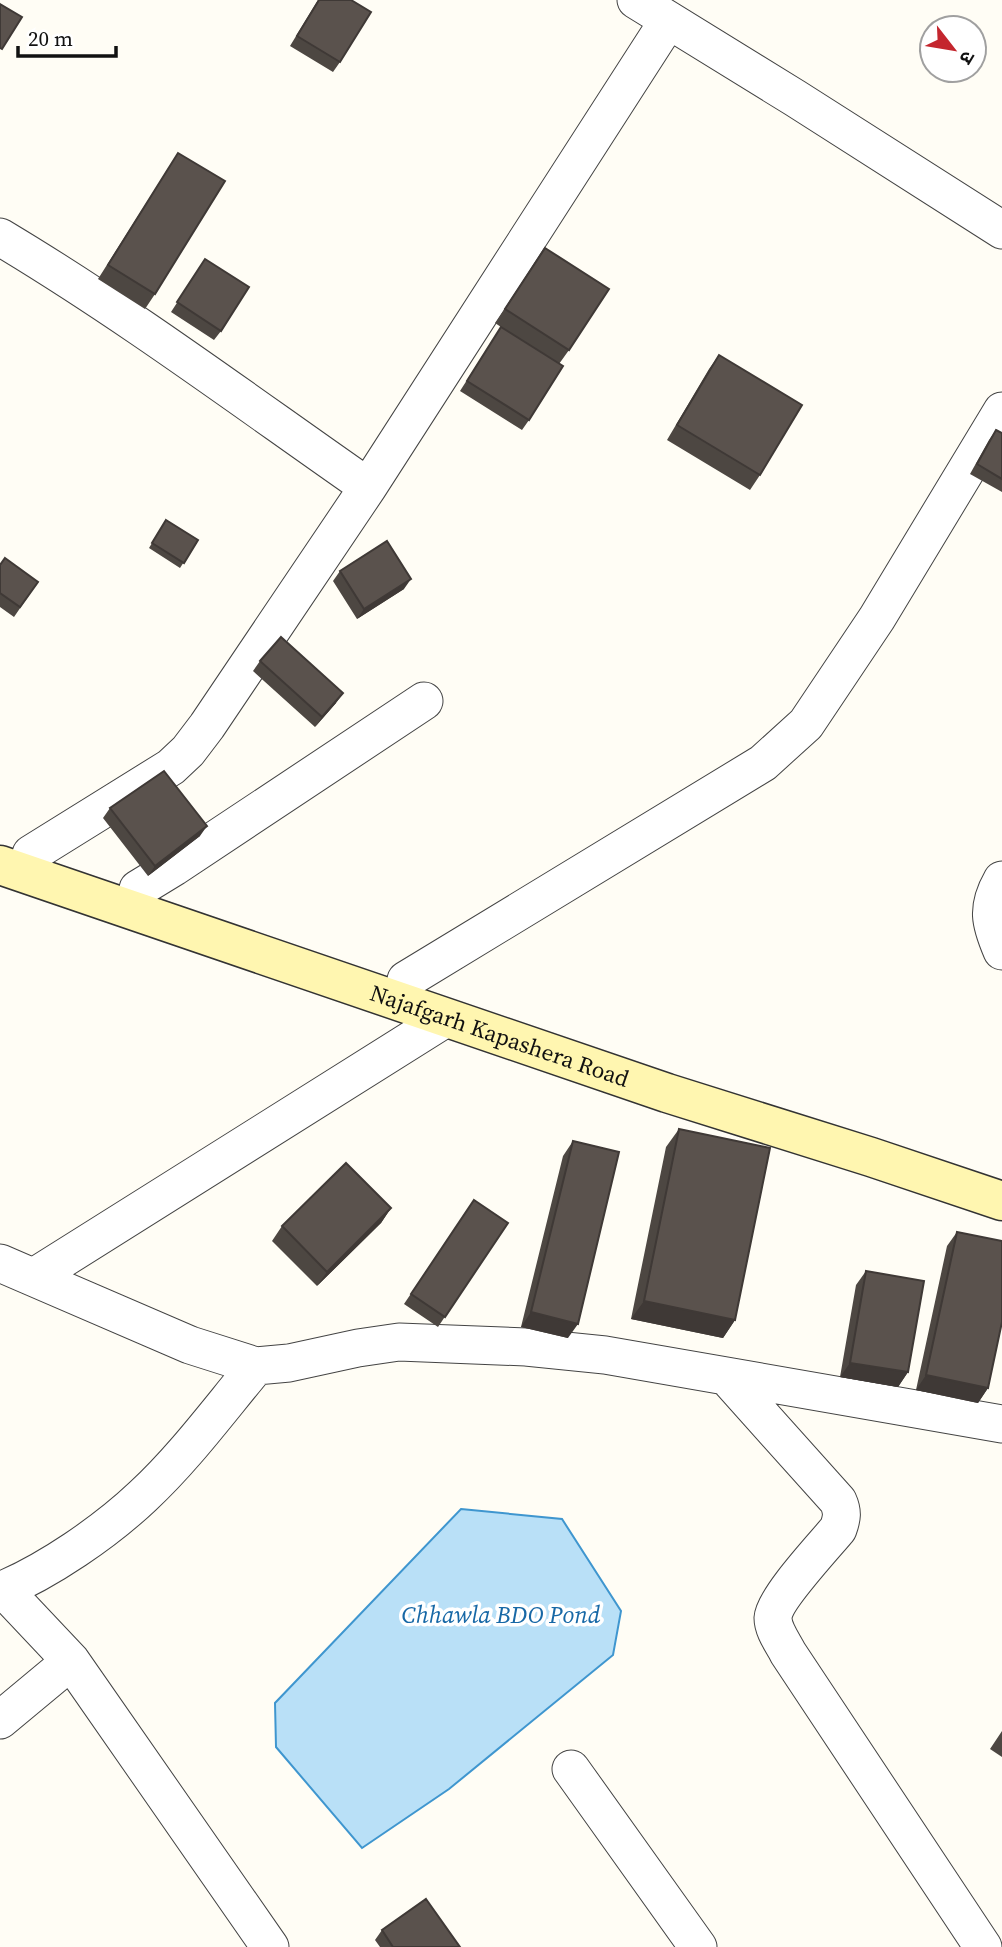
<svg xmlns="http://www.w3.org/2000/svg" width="1002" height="1947" font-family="'Source Serif 4','Noto Sans Devanagari',serif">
  <rect width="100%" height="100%" fill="#fffdf5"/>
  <path fill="#b9e0f7" stroke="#3f96cf" stroke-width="2" d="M461,1509L562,1519L621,1611L613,1655L449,1789L362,1848L276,1747L275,1703Z"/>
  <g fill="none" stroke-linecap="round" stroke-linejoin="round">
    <defs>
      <path id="street" d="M636,0L795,98L1002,230
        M0,237C127,313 246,402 368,487
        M31,854L171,767L188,751L207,726L368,487L668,21
        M1002,880C986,908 990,923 1002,951
        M138,889L174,867L424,701
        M406,980L763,763L806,724L877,618L1002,411
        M0,1263L190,1345L256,1366L289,1363L358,1348L399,1342L526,1347L605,1355L1002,1424
        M34,1277L446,1018
        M726,1376L838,1501C843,1512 842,1518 838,1529C824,1546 774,1599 773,1618C773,1630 783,1643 788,1653L983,1947
        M4,1590L71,1661L270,1947
        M0,1591C48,1571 105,1532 143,1496C184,1458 220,1409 256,1366
        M0,1720L71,1661
        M571,1769L698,1947"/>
      <g id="secondary">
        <path id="s1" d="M0,865L667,1093L871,1157L1002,1201"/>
      </g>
    </defs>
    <use href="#street" stroke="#444" stroke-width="39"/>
    <use href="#secondary" stroke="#333" stroke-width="41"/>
    <use href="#street" stroke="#fff" stroke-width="37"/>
    <use href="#secondary" stroke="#fff6b0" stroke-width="38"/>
  </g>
  <path fill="#4d4742" d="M318,0H351L340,62L333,72L290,46Z
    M178,153L155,294L145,309L98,279Z
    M545,248L569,350L559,364L529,420L522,430L460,391L501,327L495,323Z
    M199,269L221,331L214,340L171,312Z
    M719,355L760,475L750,490L667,440L709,369Z
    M996,430L1002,433V492L970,474L989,440Z
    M166,520L198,540L180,568L149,548Z
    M0,565L38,582L14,617L0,607Z
    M340,571L404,589L357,619L333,581Z
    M260,661L336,703L315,727L253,671Z
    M110,808L200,836L148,876L103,818Z
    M679,1129L735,1320L723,1338L631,1319L666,1147Z
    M573,1141L568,1338L521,1327L563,1156Z
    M474,1200L508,1223L438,1327L404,1304Z
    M391,1208L381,1223L317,1286L272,1241L282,1226Z
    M957,1232L988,1388L978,1403L916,1390L947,1246Z
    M866,1271L908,1372L898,1387L840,1377L856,1285Z
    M1002,1731V1757L990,1749Z
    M382,1930L460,1947H380L375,1940Z"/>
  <path fill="#3f3936" d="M411,579L404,589L357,619L364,609Z
    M343,693L336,703L315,727L322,717Z
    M207,826L200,836L148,876L155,866Z
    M391,1208L381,1223L317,1286L327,1272Z
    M644,1301L735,1320L723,1338L631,1319Z
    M531,1312L578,1324L568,1338L521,1327Z
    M850,1363L908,1372L898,1387L840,1377Z
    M926,1375L988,1388L978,1403L916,1390Z"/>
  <path fill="#5a524d" stroke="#3f3936" stroke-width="2" d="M319,0H351L371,12L340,62L297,36Z
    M0,4L22,17L2,49L0,48Z
    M178,153L225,181L155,294L108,265Z
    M545,248L609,289L569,350L505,309Z
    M205,259L249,287L221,331L177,302Z
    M501,327L563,366L529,420L467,381Z
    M719,355L802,405L760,475L677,425Z
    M996,430L1002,433V479L977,464Z
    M166,520L198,540L184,563L152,543Z
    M387,541L411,579L364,609L340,571Z
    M5,558L38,582L20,607L0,593V565Z
    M281,637L343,693L322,717L260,661Z
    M164,771L207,826L155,866L110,808Z
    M679,1129L770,1148L735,1320L644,1301Z
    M573,1141L619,1152L578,1324L531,1312Z
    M346,1163L391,1208L327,1272L282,1226Z
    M474,1200L508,1223L445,1317L411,1294Z
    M957,1232L1002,1241V1322L988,1388L926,1375Z
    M866,1271L924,1281L908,1372L850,1363Z
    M426,1899L460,1947H393L382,1930Z"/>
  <g text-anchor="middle" stroke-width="7" stroke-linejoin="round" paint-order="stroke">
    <g font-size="23" fill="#111" stroke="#fff">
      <text dy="8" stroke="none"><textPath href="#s1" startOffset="528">Najafgarh Kapashera Road</textPath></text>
    </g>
    <g font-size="24" font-style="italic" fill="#1768a6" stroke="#fff">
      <text x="501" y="1623">Chhawla BDO Pond</text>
    </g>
  </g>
  <g transform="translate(953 49) rotate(121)"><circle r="33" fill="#ffffff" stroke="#a0a0a0" stroke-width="2"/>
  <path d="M0-5L12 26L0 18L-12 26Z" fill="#c4262e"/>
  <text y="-10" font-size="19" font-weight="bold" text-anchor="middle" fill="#111111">उ</text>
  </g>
  <path d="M18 46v10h98v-10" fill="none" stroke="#111111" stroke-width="3.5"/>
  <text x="28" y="46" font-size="21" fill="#111111" stroke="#ffffff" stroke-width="5" paint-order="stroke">20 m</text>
</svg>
